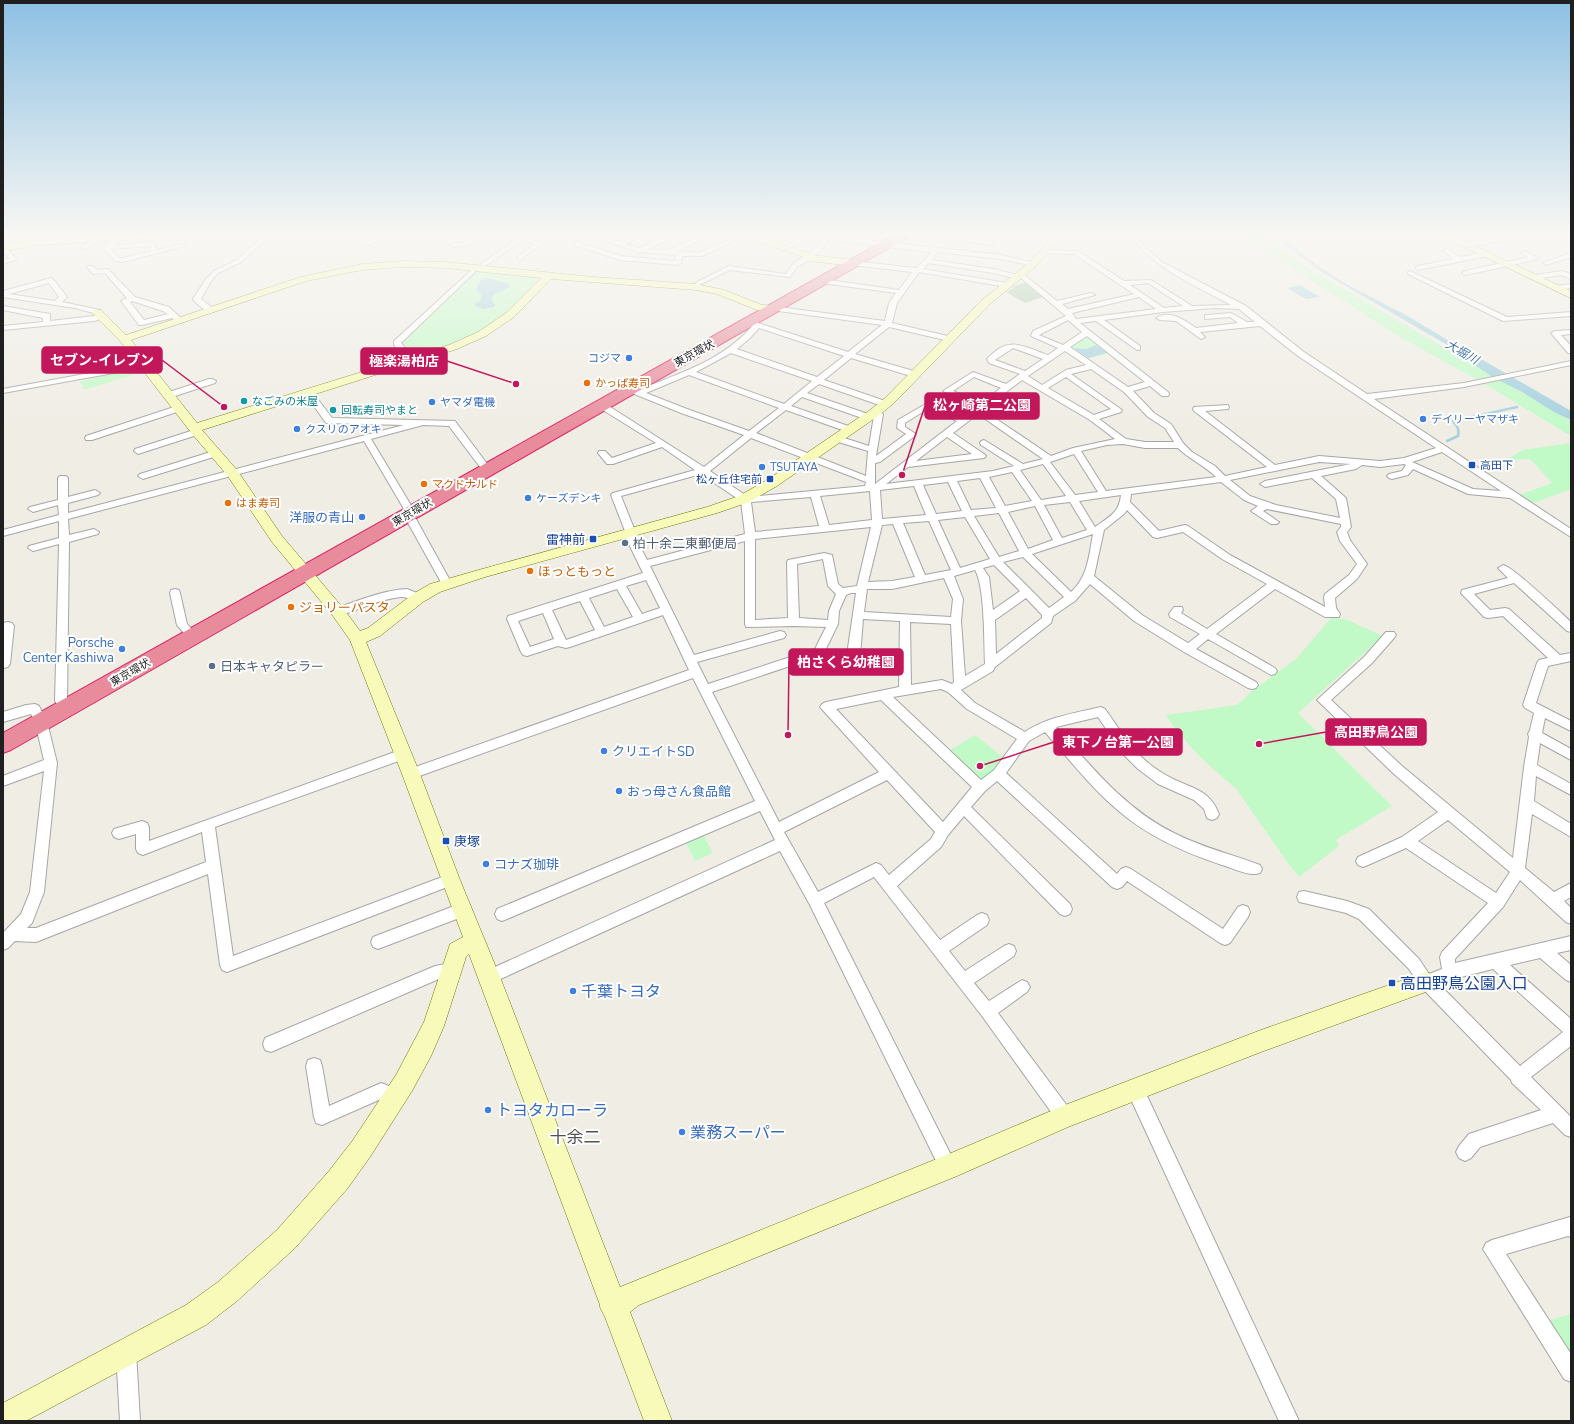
<svg xmlns="http://www.w3.org/2000/svg" width="1574" height="1424" font-family="'Nunito Sans','Noto Sans JP',sans-serif">
  <rect width="100%" height="100%" fill="#f0ede5"/>
  <path fill="#a6c9ac" d="M1026,282L1046,296L1025,303L1006,292L1014,288L1012,287Z"/>
  <path fill="#c2fac7" d="M1244,234H1265L1277,246L1314,272L1571,421V436L1478,380L1398,336L1261,248Z
    M480,271L535,277L538,280C527,292 516,305 503,316C478,337 445,347 414,356L403,344V342L476,272Z
    M1083,335L1088,336L1110,353L1086,359L1068,347Z
    M135,368L139,373L87,389H84L80,382L102,375Z
    M1571,443V489L1531,504L1519,495L1552,483L1530,459L1506,460L1523,450Z
    M1331,618L1345,619L1383,636L1298,713L1392,806L1336,840L1339,846L1299,877L1290,866L1237,790L1201,758L1177,731L1166,715L1237,705L1253,690L1296,659Z
    M975,735L1004,758L993,773L980,783L947,752Z
    M703,834L713,853L695,861L685,841Z
    M1571,1314V1372L1547,1321Z"/>
  <path fill="#a5d1de" d="M1271,234H1278L1314,263L1346,284L1404,314L1503,373L1499,375L1325,274L1290,249Z
    M487,278L507,283L510,287L493,295L491,299L495,305L494,307L484,309L475,306V303L480,301L482,295L476,289L481,280Z
    M1300,285L1320,297L1306,299L1287,288Z
    M1096,345L1107,353L1088,358L1075,349L1077,348L1086,349Z
    M1514,379L1571,412V417L1509,380Z"/>
  <g fill="none" stroke-linecap="round" stroke-linejoin="round">
    <path stroke="#a5d1de" stroke-width="2.5" d="M1459,420L1517,407
      M1447,441L1458,436C1460,430 1457,426 1453,421"/>
    <path fill="#a5d1de" fill-rule="evenodd" d="M1474,355L1571,411V420L1554,412L1522,392L1494,378L1470,362L1468,359L1470,356Z"/>
    <defs>
      <path id="street" d="M9,234H15L18,238L15,240L3,241V237L11,236Z
        M269,234H276L255,249L241,262L218,273L211,281L201,299L213,308V312H207L194,301L193,299L206,279L214,271L237,260L251,247Z
        M350,234H358L357,235L368,241L380,234H387L368,246L350,236Z
        M471,234H489L486,236L475,237L470,245L454,247L451,245L454,243L466,242Z
        M494,234H531L527,238L543,243L520,260L517,258L518,257L535,244L523,240L485,266H481V264L518,238L497,236Z
        M585,234H593L619,242L638,234H645L644,235L625,244L639,248L671,234H678L677,235L648,249L668,250L705,234H712L711,235L677,251L699,253L742,234H749L702,256H682L681,263L678,265L620,260L574,245L573,244L576,242L621,256L675,261L676,255L639,252Z
        M775,234H782L766,242L761,241Z
        M805,234H816L819,235L859,239L863,238L867,234H873L868,240L1001,255L1035,263V265L1033,266L1001,259L937,252L932,260L993,269L1018,275L1023,274L1057,301L1091,293L1095,295L1062,304L1068,309L1134,294L1074,254L1044,253L1041,251L1042,250L1078,251L1124,281L1151,280L1192,306L1231,305C1193,284 1155,270 1129,234H1135L1147,249L1162,262L1246,306L1304,352L1367,394L1464,383L1571,361V365L1464,387L1374,399L1571,529V537L1510,498L1468,494L1413,469L1408,475L1392,479L1389,478L1387,476L1389,474L1402,471L1406,465L1404,464L1380,467L1362,465L1356,469L1321,476L1346,498L1351,527L1347,532L1350,540L1367,564L1357,579L1335,598L1336,608L1340,614L1339,617H1325L1275,589L1216,634L1275,668L1277,671L1275,674L1271,675L1208,639L1196,649L1256,682L1258,685L1256,688L1252,689L1248,688L1184,652L1134,621L1090,584L1075,601L1053,616L1051,623L995,667L993,671L961,690L975,703L1025,732C1047,717 1075,713 1101,707L1105,709C1118,727 1130,747 1147,762C1155,769 1165,775 1175,780C1195,789 1210,791 1219,814L1217,818L1212,820L1207,818L1204,809L1194,800L1158,784L1138,769L1123,754L1098,717L1056,727C1092,767 1125,809 1174,833C1201,847 1231,854 1260,865L1262,869L1260,873C1249,877 1233,868 1222,865C1186,853 1149,837 1120,812C1092,789 1069,759 1045,732L1029,741L1006,773L1117,874L1121,869L1126,867L1131,869L1223,929L1238,907L1243,905L1248,907L1250,912L1248,917L1230,943L1225,945L1220,943L1127,881L1122,887L1117,889L1112,887L997,781L985,791L971,807L1070,904L1072,909L1070,914L1065,916L1060,914L964,816L948,835L941,847L897,886L940,940L977,915L982,913L987,915L989,920L987,925L949,951L965,971L1004,946L1009,944L1014,946L1016,951L1014,956L974,983L989,1001L1022,980L1027,982L1030,987L1027,992L998,1013L1071,1111L1073,1117L1071,1123L1065,1125L1059,1123L982,1016L874,877L824,903L954,1161L957,1167L954,1173L948,1176L942,1173L810,905L780,851L494,982L489,984L484,982L481,977L484,972L775,840L760,811L507,919L502,921L497,919L495,914L497,909L755,801L693,678L411,779L407,778L405,774L407,770L689,670L663,615L570,647L566,648L558,646L527,656L523,655L521,652L507,619L508,616L643,573L624,534L625,531L611,495L613,493L695,470L662,447L613,464H607L598,453L599,451H605L612,458L656,443L598,407L597,405L598,403H604L704,467L744,435L681,413L627,391L626,389L627,387H630L639,390C679,373 724,360 752,326L745,322L749,320L848,352L882,325L771,310L767,308L771,306L885,321L889,303L896,293L822,283L819,281L822,279L899,290L912,272L853,265L850,263L853,261L916,268L925,260L931,252L828,240L823,249L812,257L811,259L798,266L790,277L730,270L701,284L698,288H694L692,287L697,282L729,266L786,274C789,270 791,266 794,263C804,255 815,253 822,239L812,237L787,249L782,248L806,235ZM929,263L993,273L1018,279L1021,278L1066,316L1033,331L1031,336L1058,348L1048,355C1022,346 1009,335 987,359L989,363L1020,374L1006,384L973,372L943,391L976,406L962,417L929,402L898,420L897,428L906,434L876,456L883,414L879,411H871L870,413L871,415L874,416L869,446L838,436L834,439L835,441L868,451L866,476L756,433L786,410L848,432H854L855,430L854,428L791,406L802,397L865,419H871L872,417L871,415L807,393L819,384L882,406H888L889,404L888,402L824,380L851,358L911,376H917V372L855,354L889,327L949,341H952V337L892,323L897,303L919,272L1007,287L1011,285L1007,283L923,269ZM1148,283L1183,306L1164,308L1130,285ZM1139,297L1156,309L1076,319L1072,313ZM1215,308L1239,309L1255,322H1247L1231,313L1208,315H1205V319L1230,317L1238,323L1196,328C1185,320 1169,309 1156,318L1160,320L1176,321L1201,339L1205,337L1200,332L1260,326L1298,356L1436,448L1404,458L1380,461L1319,456L1275,465L1205,411L1228,409L1229,407L1228,405L1194,407L1193,409L1194,411L1267,467L1225,476L1215,466L1192,452L1183,443L1171,424L1154,413L1133,391L1150,386L1162,396H1168L1169,394L1168,392L1080,323L1096,321L1137,350H1140V346L1104,320L1163,312ZM1068,320L1082,332L1063,345L1039,335ZM759,328L844,356L817,377L737,349L750,338ZM1087,336L1145,382L1128,387L1070,347ZM1013,348L1043,359L1025,371L995,360ZM1065,351L1086,365L1066,370L1042,385L1028,376ZM731,353L812,381L784,404L696,372ZM1091,369L1124,392L1148,417L1165,428L1174,442H1145L1126,439L1099,419L1121,412L1122,410L1071,374ZM689,375L779,408L749,431L687,409L646,393ZM974,377L1001,388L982,402L953,391ZM1066,377L1111,409L1094,415L1048,388ZM1022,380L1090,420L1115,439L1073,448L1051,456L983,410ZM929,408L957,421L875,484V463L880,462L915,436L916,434L905,427V423ZM978,414L1043,459L1023,464L984,440L981,441L980,443L981,445L1014,466L993,471L886,484L908,467L984,458L986,456L984,454L953,433ZM947,437L972,454L916,461ZM751,438L866,482L865,486L748,497L710,471ZM1123,444L1145,448H1178C1189,459 1204,465 1216,477L1106,491L1081,451L1107,445ZM1442,452L1501,491L1473,489L1412,462ZM1074,454L1098,492L1075,495L1050,462ZM1319,462L1351,464L1265,481L1260,484L1265,487L1312,478L1336,499L1340,518L1276,505L1250,496L1230,480ZM1043,464L1066,496L1041,500L1020,470ZM1012,472L1032,501L1005,506L989,477ZM701,474L741,501L745,534L647,560L634,534L635,531L621,496ZM980,478L996,508L971,510L957,481ZM948,482L962,511L936,514L923,485ZM1221,482L1244,500L1258,506L1251,511L1271,524H1277L1279,522L1263,511L1267,509L1341,524V527L1337,532L1340,541L1357,564L1349,575L1325,594L1324,597L1325,607L1230,555L1188,526L1185,525L1159,531L1130,502L1131,494ZM914,486L926,515L882,519L880,490ZM870,491L872,520L829,525L820,496ZM1121,495C1119,513 1109,517 1095,527L1079,501ZM811,497L819,526L755,532L751,502ZM1070,502L1087,530L1062,538L1044,505ZM1035,506L1053,540L1028,549L1008,512ZM1127,510L1153,537L1157,538L1183,532L1222,559L1267,584L1207,629L1181,613L1183,610L1182,607H1174L1169,614L1170,617L1200,634L1188,643L1142,615L1094,576L1104,530L1124,514ZM999,513L1019,551L999,557L974,516ZM965,517L990,559L960,568L938,520ZM929,521L951,570L925,575L903,523ZM893,524L915,577L892,581L868,582L882,525ZM871,527L857,586L843,588L838,584L832,555L824,553L788,560L787,562L788,618L755,620V539ZM1093,534C1089,555 1088,577 1071,592L1032,554ZM745,541V624L746,627L794,626L826,627L815,649L708,684L697,662L784,638L786,635L784,632L780,631L694,655L650,566ZM1023,557L1064,597L1049,608L1003,562ZM823,559L828,586L836,594L829,611L828,620L799,618L797,564ZM994,565L1020,591L993,610L989,577L983,568ZM975,570C985,587 984,642 985,664L965,676L961,621L963,599L954,576ZM944,578L953,599L951,617L864,612L867,589H892ZM646,580L660,608L642,614L626,586ZM617,589L633,617L604,627L589,598ZM851,593H856L848,648L847,669L849,672L853,673L857,672L859,669L863,619L900,621L899,687L826,702L822,704L820,707L879,772L779,822L712,692L823,655L838,624L839,611L846,595ZM1026,598L1042,615V618L996,654L995,620ZM580,601L595,630L566,640L552,610ZM543,613L554,639L530,647L518,621ZM910,622L951,624L954,682L952,684L942,680L911,685ZM941,689L948,692L967,709L1017,739L994,770L981,780L893,697ZM881,700L972,787L943,822L836,709ZM887,780L935,832L931,839L889,875L881,865L876,863L818,892L784,832Z
        M1523,234L1526,236L1525,237L1467,247L1464,245L1467,243Z
        M122,235L125,237L124,238L114,245L152,242L154,243L157,250L182,244L185,246L123,262L115,261L102,247ZM150,246L151,251L123,258H119L110,249Z
        M98,237L103,238L85,249L80,248Z
        M964,238L992,241L995,243L992,245L962,241V239Z
        M3,246L6,247L16,259L15,260L3,264V260L9,258L3,251Z
        M1446,248L1460,257L1487,252L1490,254L1487,256L1418,270L1415,268L1418,266L1453,259L1443,250Z
        M1524,251L1538,258L1535,260L1465,275L1462,273L1465,271L1528,257L1521,253Z
        M1568,254L1571,255V259L1568,258L1546,265L1543,263Z
        M88,266H92L97,270L108,269L135,297L169,307L184,321L180,323L172,318L142,325H139L121,301L127,298L105,273L93,274L87,267ZM132,301L163,311L168,314L144,320L130,302Z
        M476,266L479,268L478,269L401,343L416,361L412,363H409L394,345V341Z
        M1410,271L1507,317L1571,312V316L1503,321L1408,274V272Z
        M1562,271L1571,274V279L1561,275L1535,279L1532,277L1535,275Z
        M51,278L53,279L67,297L62,302L100,310V314H97L75,308L3,297V291ZM49,283L59,297L55,301L9,294Z
        M1571,284V288L1558,290L1554,288L1555,286Z
        M3,306L50,314V321L103,315L107,317L94,321L3,330V326L43,322V318L3,310Z
        M1571,330V334L1561,335L1571,346V353H1568L1551,333L1555,331Z
        M144,363L148,365L147,367L3,393V389Z
        M209,379H212L216,381L215,383L172,397H169L165,395L166,393Z
        M305,390H311L332,418L455,421L488,465L486,467H480L449,426L423,425L371,439L412,507L410,509H404L364,441L68,519L69,535L94,529L99,532L98,534L69,542L67,701L65,704L61,705L57,704L55,701L59,544L33,551L28,548L29,546L59,538V521L3,536V530L59,515L58,505L33,512L28,509L30,507L58,500V478L60,476H66L68,478V497L95,490L100,493L98,495L68,503V513L404,425L326,423L304,392Z
        M180,405L183,406L184,408L183,410L92,440H86L85,438L86,436Z
        M197,429L201,432L200,434L141,453L138,454L134,451L135,449Z
        M217,450L221,453L220,455L146,478L143,479L138,476L140,474Z
        M407,512L410,513L416,519L452,584L451,586H443L442,584L407,521L402,515Z
        M1503,565C1515,568 1559,611 1571,622V632L1567,631L1514,583L1474,594L1490,610L1505,608L1509,609L1560,655L1571,653V661L1548,666L1536,703L1571,721V731L1545,718L1542,733L1571,749V760L1540,743L1537,765L1571,784V795L1536,776L1534,801L1571,824V837L1532,814L1525,868L1554,892L1571,883V897L1564,901L1571,908V924L1566,922L1520,880L1503,907L1455,959V963L1571,936V950L1557,953L1571,965V982L1566,980L1540,958L1510,965L1571,1019V1046L1531,1077L1571,1117V1137L1565,1135L1553,1123L1480,1147L1471,1158L1465,1161L1459,1158L1456,1152L1459,1146L1469,1134L1541,1110L1512,1083L1511,1080L1421,987L1409,969L1359,919L1346,913L1304,903L1299,902L1297,897L1299,892L1304,891L1347,901L1369,909L1419,959L1429,974L1442,969L1440,957L1442,952L1488,903L1406,848L1368,865L1363,867L1358,865L1356,861L1358,857L1402,837L1438,812L1394,774L1317,700L1364,657L1386,632H1394L1396,635L1394,638L1372,663L1331,700L1402,766L1513,858L1524,767L1529,737L1528,734L1530,730L1534,713L1525,708L1523,705L1537,663L1539,660L1548,658L1503,616L1488,618L1484,617L1461,593L1462,590L1508,578L1498,568ZM1448,820L1510,872L1496,893L1418,841ZM1493,969L1563,1032L1520,1066L1439,984L1453,979Z
        M175,589L179,590L180,593L187,624L199,636L197,639H189L177,625L170,593L171,590Z
        M407,589L422,595L423,598L422,601C414,603 409,596 401,597C379,599 359,610 338,616L334,615L333,612L334,609C357,601 383,590 407,589Z
        M8,622L12,623L14,626L10,664L8,667L3,668V623Z
        M35,704L39,706L47,722L57,763L44,892L32,923L27,928H36L206,862L202,832L143,855L138,853L136,849V834L119,839L114,837L112,833L114,829L142,821L147,823L149,827V841L403,749L407,750L409,754L407,758L215,827L233,956L450,874L455,876L457,880L455,884L227,972L222,970L220,965L208,874L36,942L15,941L8,948L3,950V933L21,914L30,892L44,771L3,786V776L44,760L35,722L31,714L3,722V712L26,705Z
        M462,903L467,905L469,910L467,915L378,949L373,947L371,942L373,937Z
        M451,963L456,965L458,970L456,975L441,978L271,1052L265,1050L263,1044L265,1038L435,966Z
        M314,1058L320,1060L322,1066L329,1106L381,1083L402,1091L404,1097L402,1103L396,1105L381,1099L322,1125L316,1123L314,1117L306,1066L308,1060Z
        M1135,1081L1141,1083L1299,1421H1279L1129,1095L1127,1089L1129,1083Z
        M1570,1217L1571,1237L1568,1236L1506,1254L1571,1354V1382L1564,1379L1483,1249L1486,1243L1492,1240Z
        M126,1342L133,1345L136,1352L140,1421H120L116,1352L119,1345Z"/>
      <path id="secondary" d="M137,234H180L175,237L42,245L3,251V245L42,239Z
        M738,234H751L809,253L812,255L853,260L858,263L853,266L809,261L803,257L740,236Z
        M1055,234H1065L1036,266L990,304L893,404L878,416L777,486L749,502L717,513L485,577L440,592L423,602L380,636L366,642L420,774L460,880L500,977L620,1287L944,1156L1065,1105L1261,1030L1426,972L1434,975L1437,982L1434,989L1261,1052L1068,1127L957,1176L639,1305L630,1312L672,1421H644L605,1317L600,1307V1305L469,954L466,957L444,1026L431,1056L412,1091L370,1157L347,1189L295,1248L237,1301L206,1325L26,1421H3V1403L186,1305L218,1282L277,1230L329,1171L353,1140L396,1075L424,1022L450,944L463,937L402,774L350,640L333,616L272,542L227,475L193,435L120,341L93,314L92,312L93,310H101L126,335L301,277L362,264L403,261L446,262L593,277L696,284L724,290L762,305L775,306L776,308L775,310H757L717,294L696,290L551,279L514,317L486,336L457,349L202,430L237,470L282,536L343,608L360,631L368,628L413,594L430,584L475,571L707,507L739,496L767,480L870,410L885,398L982,300L1030,262ZM403,267L446,268L541,278L506,313L478,332L449,345L197,423L131,340L306,281L362,270Z
        M1437,234H1449L1571,291V298Z"/>
      <path id="highway" d="M896,234H910L908,237L11,750L3,753V733Z"/>
    </defs>
    <use href="#street" stroke="#a6a6a6" stroke-width="2"/>
    <use href="#secondary" stroke="#6c7903" stroke-width="1"/>
    <use href="#highway" stroke="#dd2363" stroke-width="2"/>
    <use href="#street" fill="#fff" fill-rule="evenodd"/>
    <use href="#secondary" fill="#f7fab9" fill-rule="evenodd"/>
    <use href="#highway" fill="#e88c9d" fill-rule="evenodd"/>
  </g>
  <linearGradient id="sky" x2="0" y2="1"><stop stop-color="#8dc0e4"/><stop offset="0.54" stop-color="#f8f7f3"/><stop offset="1" stop-color="#f8f7f3" stop-opacity="0"/></linearGradient>
  <rect width="1574" height="433" fill="url(#sky)"/>
  <g fill="#3f7fe0" stroke="#fff" stroke-width="1.5">
    <circle cx="629" cy="358" r="4"/>
    <circle cx="432" cy="402" r="4"/>
    <circle cx="1423" cy="419" r="4"/>
    <circle cx="297" cy="429" r="4"/>
    <circle cx="762" cy="467" r="4"/>
    <circle cx="528" cy="498" r="4"/>
    <circle cx="362" cy="517" r="4"/>
    <circle cx="122" cy="649" r="4"/>
    <circle cx="604" cy="751" r="4"/>
    <circle cx="619" cy="791" r="4"/>
    <circle cx="486" cy="864" r="4"/>
    <circle cx="573" cy="991" r="4"/>
    <circle cx="488" cy="1110" r="4"/>
    <circle cx="682" cy="1132" r="4"/>
  </g>
  <g fill="#e8710a" stroke="#fff" stroke-width="1.5">
    <circle cx="587" cy="383" r="4"/>
    <circle cx="424" cy="484" r="4"/>
    <circle cx="228" cy="503" r="4"/>
    <circle cx="530" cy="571" r="4"/>
    <circle cx="291" cy="607" r="4"/>
  </g>
  <g fill="#0f9aa8" stroke="#fff" stroke-width="1.5">
    <circle cx="244" cy="401" r="4"/>
    <circle cx="333" cy="410" r="4"/>
  </g>
  <g fill="#1a4fb4" stroke="#fff" stroke-width="1.5">
    <rect x="1468" y="461" width="8" height="8" rx="2"/>
    <rect x="766" y="475" width="8" height="8" rx="2"/>
    <rect x="589" y="535" width="8" height="8" rx="2"/>
    <rect x="442" y="837" width="8" height="8" rx="2"/>
    <rect x="1388" y="979" width="8" height="8" rx="2"/>
  </g>
  <g fill="#5c6f8a" stroke="#fff" stroke-width="1.5">
    <circle cx="625" cy="543" r="4"/>
    <circle cx="212" cy="666" r="4"/>
  </g>
  <g text-anchor="middle" stroke-width="4" stroke-linejoin="round" paint-order="stroke">
    <g font-size="11" fill="#1f1f1f" stroke="#fff">
      <text transform="translate(694 353) rotate(-29)" y="4">東京環状</text>
      <text transform="translate(412 512) rotate(-30)" y="4">東京環状</text>
      <text transform="translate(130 672) rotate(-30)" y="4">東京環状</text>
    </g>
    <g font-size="11" fill="#366cbe" stroke="#fff" text-anchor="start">
      <text x="621" y="362" text-anchor="end">コジマ</text>
      <text x="440" y="406">ヤマダ電機</text>
      <text x="1431" y="423">デイリーヤマザキ</text>
      <text x="305" y="433">クスリのアオキ</text>
      <text x="770" y="471">TSUTAYA</text>
      <text x="536" y="502">ケーズデンキ</text>
    </g>
    <g font-size="11" fill="#c56008" stroke="#fff" text-anchor="start">
      <text x="595" y="387">かっぱ寿司</text>
      <text x="432" y="488">マクドナルド</text>
      <text x="236" y="507">はま寿司</text>
    </g>
    <g font-size="11" fill="#0d838f" stroke="#fff" text-anchor="start">
      <text x="252" y="405">なごみの米屋</text>
      <text x="341" y="414">回転寿司やまと</text>
    </g>
    <g font-size="11" fill="#164399" stroke="#fff" text-anchor="start">
      <text x="1480" y="469">高田下</text>
      <text x="762" y="483" text-anchor="end">松ヶ丘住宅前</text>
    </g>
    <g font-size="12" font-style="italic" fill="#4778a9" stroke="#fff">
      <text transform="translate(1462 352) rotate(30)" y="4">大堀川</text>
    </g>
    <g font-size="13" fill="#366cbe" stroke="#fff" text-anchor="start">
      <text x="354" y="522" text-anchor="end">洋服の青山</text>
      <text x="114" y="647" text-anchor="end">Porsche<tspan x="114" dy="15">Center Kashiwa</tspan></text>
      <text x="612" y="756">クリエイトSD</text>
      <text x="627" y="796">おっ母さん食品館</text>
      <text x="494" y="869">コナズ珈琲</text>
    </g>
    <g font-size="13" fill="#164399" stroke="#fff" text-anchor="end">
      <text x="585" y="544">雷神前</text>
      <text x="454" y="846" text-anchor="start">庚塚</text>
    </g>
    <g font-size="13" fill="#4e5e75" stroke="#fff" text-anchor="start">
      <text x="633" y="548">柏十余二東郵便局</text>
      <text x="220" y="671">日本キャタピラー</text>
    </g>
    <g font-size="13" fill="#c56008" stroke="#fff" text-anchor="start">
      <text x="538" y="576">ほっともっと</text>
      <text x="299" y="612">ジョリーパスタ</text>
    </g>
    <g font-size="16" fill="#164399" stroke="#fff" text-anchor="start">
      <text x="1400" y="989">高田野鳥公園入口</text>
    </g>
    <g font-size="16" fill="#366cbe" stroke="#fff" text-anchor="start">
      <text x="581" y="997">千葉トヨタ</text>
      <text x="496" y="1116">トヨタカローラ</text>
      <text x="690" y="1138">業務スーパー</text>
    </g>
    <g font-size="17" fill="#525252" stroke="#fff">
      <text x="575" y="1143">十余二</text>
    </g>
  </g>
  <path fill="none" stroke="#c2185b" stroke-width="1.5" d="M224 407L162 360M516 384L447 361M902 475L925 406M788 735L789 662M1259 744L1326 732M980 766L1054 742"/>
  <g fill="#c2185b" stroke="#fff" stroke-width="1.5">
    <circle cx="224" cy="407" r="4"/>
    <circle cx="516" cy="384" r="4"/>
    <circle cx="902" cy="475" r="4"/>
    <circle cx="788" cy="735" r="4"/>
    <circle cx="1259" cy="744" r="4"/>
    <circle cx="980" cy="766" r="4"/>
  </g>
  <g fill="#c2185b" stroke="#c2185b" stroke-width="1.5">
    <rect x="42" y="347" width="120" height="26" rx="4"/>
    <rect x="361" y="348" width="86" height="26" rx="4"/>
    <rect x="925" y="393" width="114" height="26" rx="4"/>
    <rect x="789" y="649" width="114" height="26" rx="4"/>
    <rect x="1326" y="719" width="100" height="26" rx="4"/>
    <rect x="1054" y="729" width="128" height="26" rx="4"/>
  </g>
  <g font-size="14" text-anchor="middle" font-weight="bold" fill="#fff">
    <text x="102" y="365">セブン-イレブン</text>
    <text x="404" y="366">極楽湯柏店</text>
    <text x="982" y="410">松ヶ崎第二公園</text>
    <text x="846" y="667">柏さくら幼稚園</text>
    <text x="1376" y="737">高田野鳥公園</text>
    <text x="1118" y="747">東下ノ台第一公園</text>
  </g>
  <rect width="1574" height="1424" fill="none" stroke="#1f1f1f" stroke-width="8"/>
</svg>
